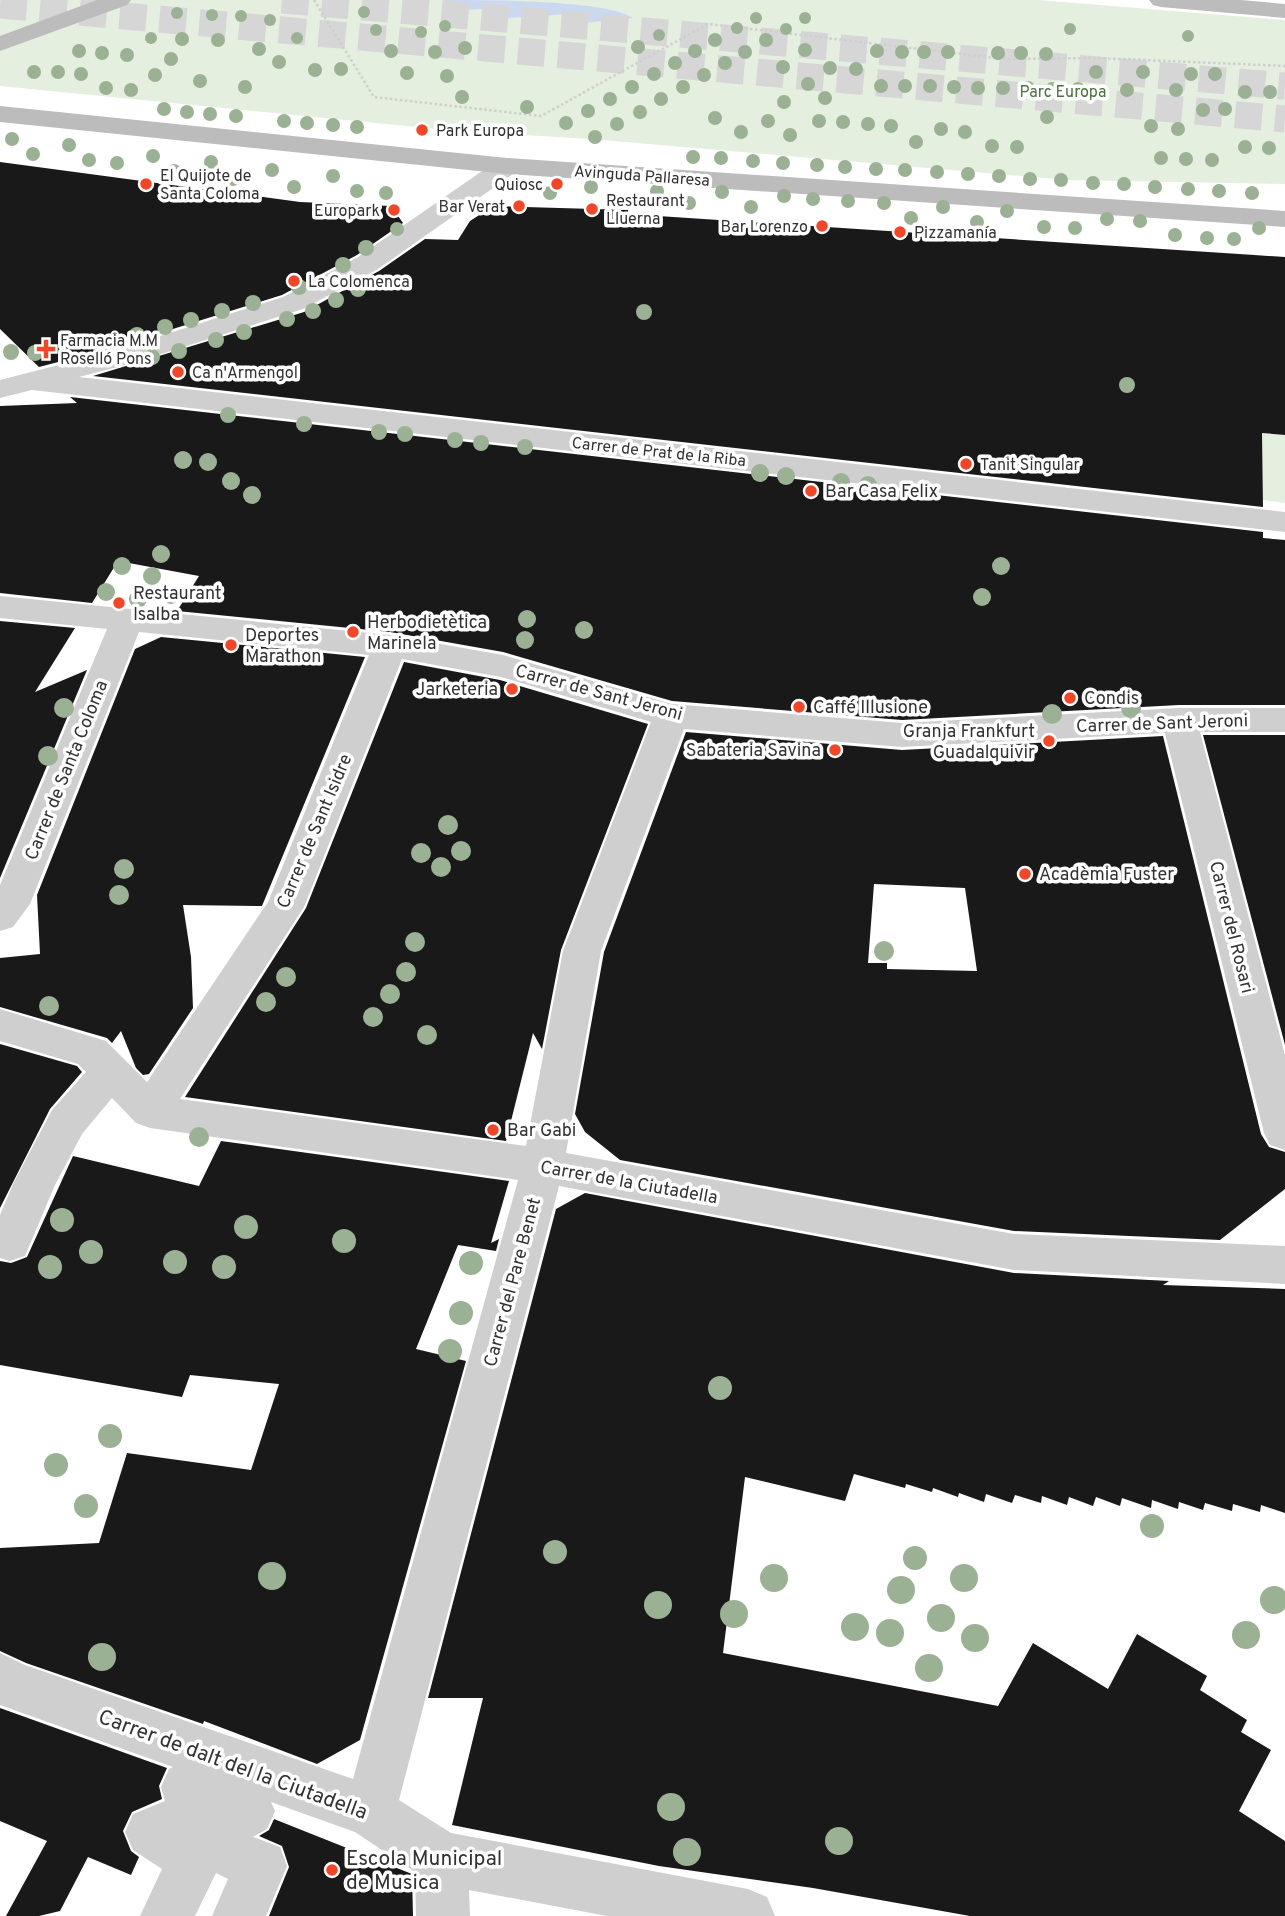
<svg xmlns="http://www.w3.org/2000/svg" width="1285" height="1916" font-family="Overpass,sans-serif">
  <rect width="100%" height="100%" fill="#fff"/>
  <path fill="#e4efdf" d="M0,0H1038L1285,20V184L1067,180L591,139L457,131L0,86Z
    M1262,433L1285,435V503L1263,500Z"/>
  <path fill="#cad9f0" d="M444,0C484,0 609,0 633,18L575,24L568,14L508,18L501,8L446,11Z"/>
  <path fill="#191919" fill-rule="evenodd" d="M0,162L300,202L391,206L403,223L357,255L282,295L112,348L39,367L0,329Z
    M493,206L628,210V214L1285,257V435L1262,433L1263,507L93,376L304,312L379,271L425,239L458,240L470,221Z
    M70,397L1263,532V538L1285,540V705H1179L902,720L672,701L503,652L390,632L177,611L199,576L118,561L92,603L0,593V406L77,403Z
    M0,621L75,628L35,692L87,670L0,878Z
    M161,637L365,657L262,906L183,905L191,957L193,1008L149,1074L143,1075L136,1068L121,1031L112,1043L107,1038L0,1007V958L40,954L37,895L135,649Z
    M404,662L500,680L648,724L561,950L542,1049L533,1033L506,1141L185,1097L306,908Z
    M686,732L902,750L1163,736L1261,1134L1269,1147L1285,1152V1189L1220,1240L1014,1231L620,1160L585,1132L575,1114L604,952ZM874,884L965,888L977,971L887,969V963H868Z
    M1203,735H1285V1045Z
    M0,1044L77,1066L82,1072L50,1109L0,1208Z
    M221,1141L509,1181L491,1243L499,1239L496,1251L458,1245L416,1349L466,1361L360,1740L317,1764L204,1721L203,1724L26,1663L0,1651V1548L99,1543L127,1453L251,1470L279,1384L190,1375L182,1397L0,1365V1261L11,1263L27,1257L73,1156L199,1186Z
    M585,1193L1014,1273L1169,1281L1163,1285L1285,1289V1513L1261,1505L1260,1512L1233,1504L1232,1511L1205,1503L1203,1510L1179,1502L1178,1509L1152,1500L1151,1508L1122,1498L1120,1506L1096,1497L1093,1506L1069,1497L1067,1505L1042,1496L1041,1503L1015,1495L1012,1503L986,1494L984,1502L959,1493L958,1497L933,1488L932,1492L906,1484L905,1488L854,1474L845,1501L745,1477L723,1653L998,1706L1033,1643L1108,1689L1137,1634L1207,1676L1200,1690L1247,1720L1241,1732L1271,1750L1239,1811L1285,1841V1916H970L813,1888L659,1866L452,1825L483,1698H428L556,1209Z
    M0,1708L167,1768L159,1786L162,1799L132,1812L123,1831L131,1851L139,1857L131,1875L88,1857L60,1911L39,1916H6L47,1841L0,1821Z
    M274,1819L412,1874L413,1916H269L289,1867L282,1846L259,1836L269,1830Z"/>
  <g fill="none" stroke-linecap="round" stroke-linejoin="round">
    <path stroke="#d6d6d6" stroke-width="27" stroke-dasharray="27 13" stroke-linecap="butt" d="M282,0L1285,86
      M0,5L1285,119"/>
    <path stroke="#cfcfcf" stroke-width="2.5" stroke-dasharray="2.5 2.5" stroke-linecap="butt" d="M314,0L374,97L541,116L708,24L1004,59L1097,58L1285,66"/>
    <path fill="#cfcfcf" fill-rule="evenodd" d="M507,158L516,160L520,166L516,172L378,269L303,309L133,363L79,377L1285,512V532L32,390L0,398V380L113,351L283,297L358,257L498,160Z
      M0,596L390,635L503,655L672,704L902,723L1179,708H1285V732H1200L1285,1055V1150L1270,1145L1264,1133L1165,733L902,747L684,729L601,951L566,1153L1014,1234L1285,1246V1284L1014,1270L559,1186L399,1800L451,1833L748,1889L767,1897L775,1916H607L469,1890L470,1916H416L415,1872L355,1832L271,1802L275,1811L267,1829L253,1837L280,1847L287,1866L266,1916H212L228,1879L216,1873L195,1916H140L162,1869L133,1850L125,1832L133,1814L165,1801L161,1787L169,1769L173,1767L0,1705V1653L25,1665L353,1779L518,1180L150,1128L136,1123L112,1098L82,1134L55,1185L25,1256L10,1261L0,1258V1215L14,1182L52,1110L86,1072L78,1064L0,1041V1009L106,1041L147,1082L268,902L369,655L139,632L30,904L13,927L0,931V885L107,629L0,618ZM402,659L501,677L651,722L563,951L526,1146L180,1099L304,907Z"/>
    <path fill="#bcbcbc" fill-rule="evenodd" d="M97,0H131L127,5L0,51V36Z
      M1149,0H1241L1285,4V18L1161,7L1153,5Z
      M0,106L507,158L1285,211V227L507,174L0,122Z"/>
  </g>
  <g fill="#9ab293">
    <circle cx="364" cy="12" r="6"/>
    <circle cx="177" cy="13" r="6"/>
    <circle cx="212" cy="15" r="6"/>
    <circle cx="241" cy="16" r="6"/>
    <circle cx="756" cy="18" r="6"/>
    <circle cx="805" cy="18" r="6"/>
    <circle cx="270" cy="20" r="6"/>
    <circle cx="445" cy="26" r="6"/>
    <circle cx="737" cy="28" r="6"/>
    <circle cx="786" cy="29" r="6"/>
    <circle cx="1070" cy="29" r="6"/>
    <circle cx="376" cy="30" r="6"/>
    <circle cx="421" cy="32" r="6"/>
    <circle cx="659" cy="35" r="6"/>
    <circle cx="1188" cy="36" r="6"/>
    <circle cx="151" cy="38" r="6"/>
    <circle cx="297" cy="38" r="6"/>
    <circle cx="182" cy="39" r="7"/>
    <circle cx="218" cy="40" r="7"/>
    <circle cx="715" cy="40" r="7"/>
    <circle cx="766" cy="40" r="7"/>
    <circle cx="638" cy="47" r="7"/>
    <circle cx="465" cy="48" r="7"/>
    <circle cx="259" cy="49" r="7"/>
    <circle cx="805" cy="50" r="7"/>
    <circle cx="79" cy="51" r="7"/>
    <circle cx="391" cy="51" r="7"/>
    <circle cx="695" cy="51" r="7"/>
    <circle cx="877" cy="51" r="7"/>
    <circle cx="435" cy="52" r="7"/>
    <circle cx="745" cy="52" r="7"/>
    <circle cx="902" cy="52" r="7"/>
    <circle cx="924" cy="52" r="7"/>
    <circle cx="948" cy="52" r="7"/>
    <circle cx="102" cy="53" r="7"/>
    <circle cx="998" cy="53" r="7"/>
    <circle cx="1021" cy="53" r="7"/>
    <circle cx="1046" cy="54" r="7"/>
    <circle cx="127" cy="55" r="7"/>
    <circle cx="171" cy="59" r="7"/>
    <circle cx="279" cy="62" r="7"/>
    <circle cx="675" cy="63" r="7"/>
    <circle cx="725" cy="63" r="7"/>
    <circle cx="783" cy="67" r="7"/>
    <circle cx="830" cy="68" r="7"/>
    <circle cx="341" cy="69" r="7"/>
    <circle cx="856" cy="69" r="7"/>
    <circle cx="315" cy="70" r="7"/>
    <circle cx="34" cy="72" r="7"/>
    <circle cx="58" cy="72" r="7"/>
    <circle cx="1096" cy="72" r="7"/>
    <circle cx="1143" cy="72" r="7"/>
    <circle cx="407" cy="73" r="7"/>
    <circle cx="81" cy="74" r="7"/>
    <circle cx="654" cy="74" r="7"/>
    <circle cx="1191" cy="74" r="7"/>
    <circle cx="1215" cy="74" r="7"/>
    <circle cx="155" cy="75" r="7"/>
    <circle cx="704" cy="75" r="7"/>
    <circle cx="447" cy="76" r="7"/>
    <circle cx="200" cy="81" r="7"/>
    <circle cx="808" cy="84" r="7"/>
    <circle cx="881" cy="86" r="7"/>
    <circle cx="905" cy="86" r="7"/>
    <circle cx="930" cy="86" r="7"/>
    <circle cx="245" cy="87" r="7"/>
    <circle cx="632" cy="87" r="7"/>
    <circle cx="683" cy="87" r="7"/>
    <circle cx="954" cy="87" r="7"/>
    <circle cx="106" cy="88" r="7"/>
    <circle cx="978" cy="88" r="7"/>
    <circle cx="1003" cy="88" r="7"/>
    <circle cx="1028" cy="88" r="7"/>
    <circle cx="1052" cy="89" r="7"/>
    <circle cx="1078" cy="89" r="7"/>
    <circle cx="131" cy="90" r="7"/>
    <circle cx="1127" cy="90" r="7"/>
    <circle cx="1176" cy="90" r="7"/>
    <circle cx="1245" cy="92" r="7"/>
    <circle cx="1270" cy="92" r="7"/>
    <circle cx="462" cy="97" r="7"/>
    <circle cx="825" cy="98" r="7"/>
    <circle cx="610" cy="99" r="7"/>
    <circle cx="661" cy="99" r="7"/>
    <circle cx="784" cy="102" r="7"/>
    <circle cx="527" cy="107" r="7"/>
    <circle cx="164" cy="109" r="7"/>
    <circle cx="1225" cy="109" r="7"/>
    <circle cx="1203" cy="110" r="7"/>
    <circle cx="588" cy="111" r="7"/>
    <circle cx="187" cy="112" r="7"/>
    <circle cx="640" cy="112" r="7"/>
    <circle cx="210" cy="114" r="7"/>
    <circle cx="236" cy="116" r="7"/>
    <circle cx="1047" cy="117" r="7"/>
    <circle cx="715" cy="118" r="7"/>
    <circle cx="284" cy="121" r="7"/>
    <circle cx="768" cy="121" r="7"/>
    <circle cx="819" cy="121" r="7"/>
    <circle cx="843" cy="122" r="7"/>
    <circle cx="307" cy="123" r="7"/>
    <circle cx="566" cy="123" r="7"/>
    <circle cx="617" cy="124" r="7"/>
    <circle cx="868" cy="124" r="7"/>
    <circle cx="333" cy="125" r="7"/>
    <circle cx="891" cy="126" r="7"/>
    <circle cx="1151" cy="126" r="7"/>
    <circle cx="357" cy="127" r="7"/>
    <circle cx="941" cy="129" r="7"/>
    <circle cx="1178" cy="129" r="7"/>
    <circle cx="741" cy="132" r="7"/>
    <circle cx="965" cy="132" r="7"/>
    <circle cx="790" cy="135" r="7"/>
    <circle cx="595" cy="137" r="7"/>
    <circle cx="12" cy="139" r="7"/>
    <circle cx="916" cy="142" r="7"/>
    <circle cx="69" cy="145" r="7"/>
    <circle cx="992" cy="146" r="7"/>
    <circle cx="1017" cy="147" r="7"/>
    <circle cx="1245" cy="147" r="7"/>
    <circle cx="1269" cy="148" r="7"/>
    <circle cx="33" cy="154" r="7"/>
    <circle cx="153" cy="156" r="7"/>
    <circle cx="693" cy="157" r="7"/>
    <circle cx="721" cy="158" r="7"/>
    <circle cx="1161" cy="158" r="7"/>
    <circle cx="1186" cy="159" r="7"/>
    <circle cx="89" cy="160" r="7"/>
    <circle cx="1212" cy="160" r="7"/>
    <circle cx="753" cy="161" r="7"/>
    <circle cx="211" cy="162" r="7"/>
    <circle cx="117" cy="163" r="7"/>
    <circle cx="783" cy="163" r="7"/>
    <circle cx="817" cy="165" r="7"/>
    <circle cx="845" cy="167" r="7"/>
    <circle cx="876" cy="169" r="7"/>
    <circle cx="272" cy="170" r="7"/>
    <circle cx="905" cy="170" r="7"/>
    <circle cx="174" cy="171" r="7"/>
    <circle cx="937" cy="172" r="7"/>
    <circle cx="968" cy="174" r="7"/>
    <circle cx="333" cy="176" r="7"/>
    <circle cx="999" cy="176" r="7"/>
    <circle cx="233" cy="179" r="7"/>
    <circle cx="1030" cy="179" r="7"/>
    <circle cx="1061" cy="180" r="7"/>
    <circle cx="1093" cy="183" r="7"/>
    <circle cx="1124" cy="184" r="7"/>
    <circle cx="294" cy="187" r="7"/>
    <circle cx="591" cy="187" r="7"/>
    <circle cx="1155" cy="187" r="7"/>
    <circle cx="1188" cy="189" r="7"/>
    <circle cx="357" cy="191" r="7"/>
    <circle cx="657" cy="191" r="7"/>
    <circle cx="1219" cy="191" r="7"/>
    <circle cx="722" cy="192" r="7"/>
    <circle cx="386" cy="193" r="7"/>
    <circle cx="550" cy="193" r="7"/>
    <circle cx="1252" cy="193" r="7"/>
    <circle cx="784" cy="196" r="7"/>
    <circle cx="813" cy="199" r="7"/>
    <circle cx="848" cy="201" r="7"/>
    <circle cx="689" cy="203" r="7"/>
    <circle cx="884" cy="203" r="7"/>
    <circle cx="751" cy="207" r="7"/>
    <circle cx="943" cy="207" r="7"/>
    <circle cx="1007" cy="211" r="7"/>
    <circle cx="911" cy="218" r="7"/>
    <circle cx="1107" cy="219" r="7"/>
    <circle cx="1140" cy="221" r="7"/>
    <circle cx="977" cy="222" r="7"/>
    <circle cx="1044" cy="227" r="7"/>
    <circle cx="1075" cy="228" r="7"/>
    <circle cx="1259" cy="228" r="7"/>
    <circle cx="397" cy="229" r="7"/>
    <circle cx="1175" cy="235" r="7"/>
    <circle cx="1207" cy="238" r="7"/>
    <circle cx="1234" cy="239" r="7"/>
    <circle cx="366" cy="248" r="8"/>
    <circle cx="343" cy="265" r="8"/>
    <circle cx="299" cy="287" r="8"/>
    <circle cx="358" cy="289" r="8"/>
    <circle cx="336" cy="300" r="8"/>
    <circle cx="253" cy="303" r="8"/>
    <circle cx="222" cy="311" r="8"/>
    <circle cx="313" cy="311" r="8"/>
    <circle cx="644" cy="312" r="8"/>
    <circle cx="287" cy="319" r="8"/>
    <circle cx="191" cy="320" r="8"/>
    <circle cx="165" cy="327" r="8"/>
    <circle cx="244" cy="332" r="8"/>
    <circle cx="137" cy="335" r="8"/>
    <circle cx="216" cy="340" r="8"/>
    <circle cx="104" cy="345" r="8"/>
    <circle cx="179" cy="351" r="8"/>
    <circle cx="11" cy="352" r="8"/>
    <circle cx="35" cy="353" r="8"/>
    <circle cx="152" cy="357" r="8"/>
    <circle cx="1127" cy="385" r="8"/>
    <circle cx="228" cy="415" r="8"/>
    <circle cx="304" cy="424" r="8"/>
    <circle cx="379" cy="432" r="8"/>
    <circle cx="405" cy="434" r="8"/>
    <circle cx="455" cy="440" r="8"/>
    <circle cx="481" cy="443" r="8"/>
    <circle cx="525" cy="447" r="8"/>
    <circle cx="183" cy="460" r="9"/>
    <circle cx="208" cy="462" r="9"/>
    <circle cx="760" cy="473" r="9"/>
    <circle cx="786" cy="476" r="9"/>
    <circle cx="231" cy="481" r="9"/>
    <circle cx="841" cy="482" r="9"/>
    <circle cx="868" cy="485" r="9"/>
    <circle cx="252" cy="495" r="9"/>
    <circle cx="161" cy="554" r="9"/>
    <circle cx="122" cy="566" r="9"/>
    <circle cx="1001" cy="566" r="9"/>
    <circle cx="152" cy="576" r="9"/>
    <circle cx="106" cy="592" r="9"/>
    <circle cx="171" cy="595" r="9"/>
    <circle cx="982" cy="597" r="9"/>
    <circle cx="138" cy="599" r="9"/>
    <circle cx="527" cy="619" r="9"/>
    <circle cx="584" cy="630" r="9"/>
    <circle cx="525" cy="640" r="9"/>
    <circle cx="64" cy="708" r="10"/>
    <circle cx="1131" cy="708" r="10"/>
    <circle cx="1052" cy="714" r="10"/>
    <circle cx="48" cy="756" r="10"/>
    <circle cx="448" cy="825" r="10"/>
    <circle cx="461" cy="851" r="10"/>
    <circle cx="421" cy="853" r="10"/>
    <circle cx="441" cy="867" r="10"/>
    <circle cx="124" cy="869" r="10"/>
    <circle cx="119" cy="895" r="10"/>
    <circle cx="415" cy="942" r="10"/>
    <circle cx="884" cy="951" r="10"/>
    <circle cx="406" cy="972" r="10"/>
    <circle cx="286" cy="977" r="10"/>
    <circle cx="390" cy="994" r="10"/>
    <circle cx="266" cy="1002" r="10"/>
    <circle cx="49" cy="1006" r="10"/>
    <circle cx="373" cy="1017" r="10"/>
    <circle cx="427" cy="1035" r="10"/>
    <circle cx="199" cy="1137" r="10"/>
    <circle cx="62" cy="1220" r="12"/>
    <circle cx="246" cy="1227" r="12"/>
    <circle cx="344" cy="1241" r="12"/>
    <circle cx="91" cy="1252" r="12"/>
    <circle cx="175" cy="1262" r="12"/>
    <circle cx="471" cy="1263" r="12"/>
    <circle cx="50" cy="1267" r="12"/>
    <circle cx="224" cy="1267" r="12"/>
    <circle cx="461" cy="1313" r="12"/>
    <circle cx="450" cy="1351" r="12"/>
    <circle cx="720" cy="1388" r="12"/>
    <circle cx="110" cy="1436" r="12"/>
    <circle cx="56" cy="1465" r="12"/>
    <circle cx="86" cy="1506" r="12"/>
    <circle cx="1152" cy="1526" r="12"/>
    <circle cx="555" cy="1552" r="12"/>
    <circle cx="915" cy="1558" r="12"/>
    <circle cx="272" cy="1576" r="14"/>
    <circle cx="774" cy="1578" r="14"/>
    <circle cx="964" cy="1578" r="14"/>
    <circle cx="901" cy="1590" r="14"/>
    <circle cx="1274" cy="1600" r="14"/>
    <circle cx="658" cy="1605" r="14"/>
    <circle cx="734" cy="1614" r="14"/>
    <circle cx="941" cy="1618" r="14"/>
    <circle cx="855" cy="1627" r="14"/>
    <circle cx="890" cy="1633" r="14"/>
    <circle cx="1246" cy="1635" r="14"/>
    <circle cx="975" cy="1638" r="14"/>
    <circle cx="102" cy="1657" r="14"/>
    <circle cx="929" cy="1668" r="14"/>
    <circle cx="671" cy="1807" r="14"/>
    <circle cx="839" cy="1841" r="14"/>
    <circle cx="687" cy="1852" r="14"/>
  </g>
  <g fill="#f54527" stroke="#fff" stroke-width="2.5">
    <circle cx="422" cy="130" r="7"/>
    <circle cx="146" cy="184" r="7"/>
    <circle cx="557" cy="184" r="7"/>
    <circle cx="519" cy="206" r="7"/>
    <circle cx="592" cy="209" r="7"/>
    <circle cx="394" cy="210" r="7"/>
    <circle cx="822" cy="226" r="7"/>
    <circle cx="900" cy="232" r="7"/>
    <circle cx="294" cy="281" r="7"/>
    <path d="M42.5 338.5h7v7h7v7h-7v7h-7v-7h-7v-7h7z"/>
    <circle cx="178" cy="372" r="7"/>
    <circle cx="966" cy="464" r="7"/>
    <circle cx="811" cy="491" r="7"/>
    <circle cx="119" cy="603" r="7"/>
    <circle cx="353" cy="632" r="7"/>
    <circle cx="231" cy="645" r="7"/>
    <circle cx="512" cy="689" r="7"/>
    <circle cx="1070" cy="698" r="7"/>
    <circle cx="799" cy="707" r="7"/>
    <circle cx="1049" cy="741" r="7"/>
    <circle cx="835" cy="750" r="7"/>
    <circle cx="1025" cy="874" r="7"/>
    <circle cx="493" cy="1130" r="7"/>
    <circle cx="332" cy="1870" r="7"/>
  </g>
  <g text-anchor="middle" stroke-width="7" stroke-linejoin="round" paint-order="stroke">
    <g font-size="16" fill="#48733a" stroke="#fff">
      <text x="1063" y="97">Parc Europa</text>
    </g>
    <g font-size="16" fill="#323232" stroke="#fff" text-anchor="start">
      <text x="436" y="136">Park Europa</text>
      <text x="160" y="181">El Quijote de<tspan x="160" dy="18">Santa Coloma</tspan></text>
      <text x="543" y="190" text-anchor="end">Quiosc</text>
      <text x="606" y="206">Restaurant<tspan x="606" dy="18">Lluerna</tspan></text>
      <text x="505" y="212" text-anchor="end">Bar Verat</text>
      <text x="380" y="216" text-anchor="end">Europark</text>
      <text x="808" y="232" text-anchor="end">Bar Lorenzo</text>
      <text x="914" y="238">Pizzamanía</text>
      <text x="308" y="287">La Colomenca</text>
      <text x="60" y="346">Farmacia M.M<tspan x="60" dy="18">Roselló Pons</tspan></text>
      <text x="192" y="378">Ca n'Armengol</text>
      <text x="980" y="470">Tanit Singular</text>
    </g>
    <g font-size="16" fill="#323232" stroke="#fff">
      <text transform="translate(642 175) rotate(4)" y="6">Avinguda Pallaresa</text>
      <text transform="translate(659 451) rotate(6)" y="6">Carrer de Prat de la Riba</text>
    </g>
    <g font-size="18" fill="#323232" stroke="#fff" text-anchor="start">
      <text x="825" y="497">Bar Casa Felix</text>
      <text x="133" y="599">Restaurant<tspan x="133" dy="21">Isalba</tspan></text>
      <text x="367" y="628">Herbodietètica<tspan x="367" dy="21">Marinela</tspan></text>
      <text x="245" y="641">Deportes<tspan x="245" dy="21">Marathon</tspan></text>
      <text x="498" y="695" text-anchor="end">Jarketeria</text>
      <text x="1084" y="704">Condis</text>
      <text x="813" y="713">Caffé Illusione</text>
      <text x="1035" y="737" text-anchor="end">Granja Frankfurt<tspan x="1035" dy="21">Guadalquivir</tspan></text>
      <text x="821" y="756" text-anchor="end">Sabateria Savina</text>
      <text x="1039" y="880">Acadèmia Fuster</text>
      <text x="507" y="1136">Bar Gabi</text>
    </g>
    <g font-size="18" fill="#323232" stroke="#fff">
      <text transform="translate(599 692) rotate(15)" y="6">Carrer de Sant Jeroni</text>
      <text transform="translate(1162 723) rotate(-2)" y="6">Carrer de Sant Jeroni</text>
      <text transform="translate(66 770) rotate(-68)" y="6">Carrer de Santa Coloma</text>
      <text transform="translate(314 831) rotate(-67)" y="6">Carrer de Sant Isidre</text>
      <text transform="translate(1232 927) rotate(76)" y="6">Carrer del Rosari</text>
      <text transform="translate(629 1182) rotate(10)" y="6">Carrer de la Ciutadella</text>
      <text transform="translate(512 1282) rotate(-75)" y="6">Carrer del Pare Benet</text>
    </g>
    <g font-size="21" fill="#323232" stroke="#fff">
      <text transform="translate(233 1764) rotate(20)" y="7">Carrer de dalt del la Ciutadella</text>
    </g>
    <g font-size="21" fill="#323232" stroke="#fff" text-anchor="start">
      <text x="346" y="1865">Escola Municipal<tspan x="346" dy="24">de Musica</tspan></text>
    </g>
  </g>
</svg>
